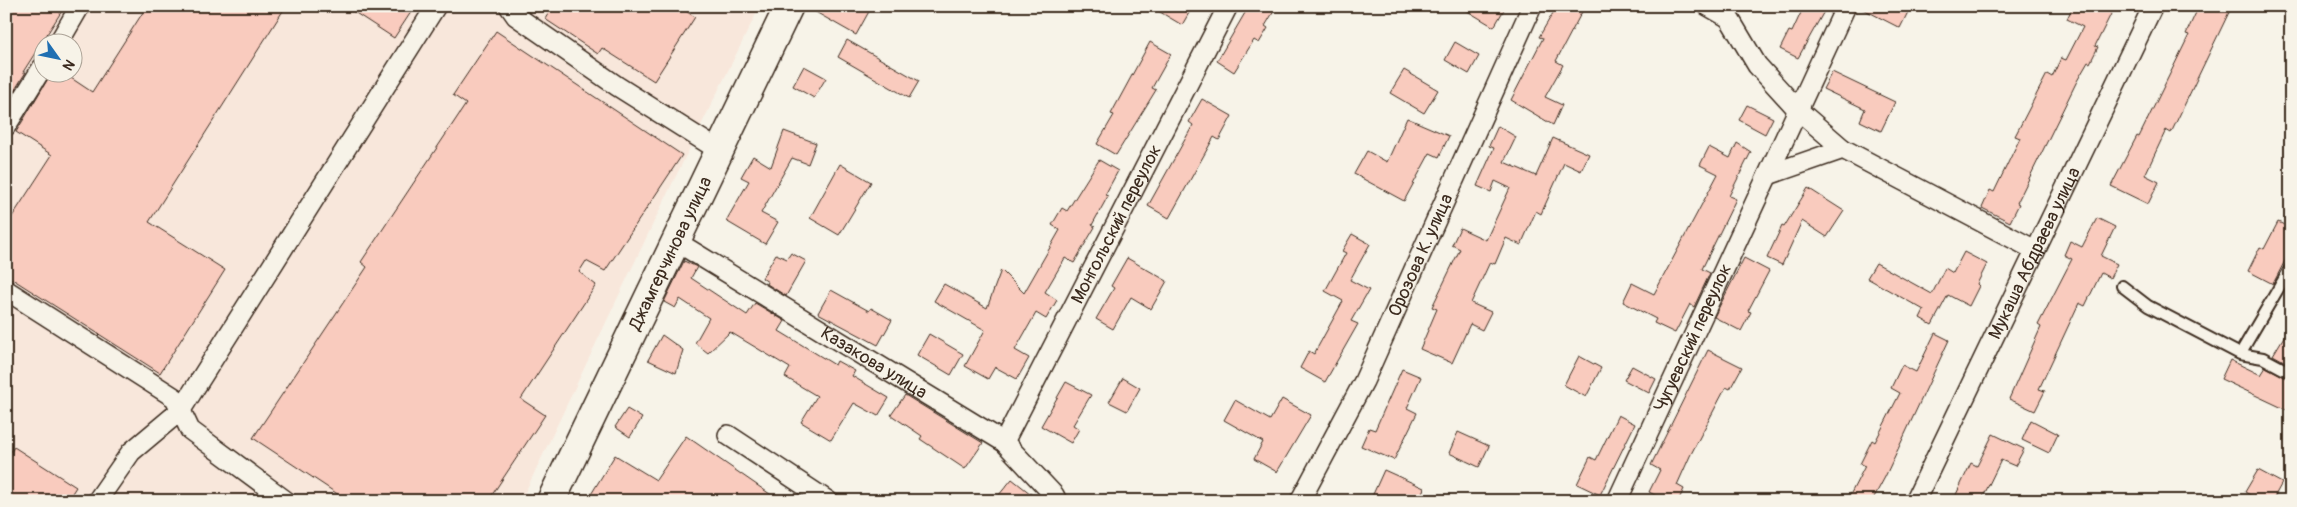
<svg xmlns="http://www.w3.org/2000/svg" width="2297" height="507" font-family="Pangolin,sans-serif">
  <rect width="100%" height="100%" fill="#f7f3e8"/>
  <filter id="ink" filterUnits="userSpaceOnUse"><feTurbulence type="fractalNoise" baseFrequency=".02" numOctaves="2"/><feDisplacementMap in="SourceGraphic" scale="10" xChannelSelector="R" yChannelSelector="G"/><feConvolveMatrix kernelMatrix="1 2 1 2 8 2 1 2 1" color-interpolation-filters="sRGB"/></filter>
  <g filter="url(#ink)">
    <path fill="#f8e7db" fill-rule="evenodd" d="M6,6H760L671,186L521,501H6ZM42,42H72V72H42Z"/>
    <path fill="#f9cbbe" stroke="#3b2a1e" d="M6,6H65L23,72H26L6,104Z
      M147,6H286L149,222L225,270L160,373L6,275V226L52,155L16,132L52,72H62L92,92Z
      M345,6H415L394,38Z
      M553,6H678L695,17L654,81L602,48L598,54L545,19Z
      M805,6H872L856,35Z
      M1150,6H1193L1182,25Z
      M1249,6H1277L1265,26L1268,28L1259,43L1254,40L1234,72L1217,61Z
      M1459,6H1506L1494,27Z
      M1557,6H1585L1556,61L1563,65L1545,97L1562,105L1553,125L1511,100L1543,38L1539,37Z
      M1804,6H1827L1798,58L1780,49L1789,31L1792,32Z
      M1857,6H1896L1908,12L1900,28Z
      M2073,6H2115L2095,46L2098,47L2090,63L2088,62L2077,81L2017,203L2019,204L2010,222L1982,208L1990,190L1994,192L2020,138L2015,136L2047,74L2052,77L2061,58L2066,60L2083,27L2067,19Z
      M2199,6H2232L2171,133L2166,130L2145,175L2159,182L2148,204L2111,186L2137,136L2139,137L2189,35L2186,34Z
      M496,31L682,155L605,271L586,261L579,272L596,285L521,399L545,415L488,501H348L253,438L367,267L361,262L466,104L453,95Z
      M847,40L919,81L909,98L838,57Z
      M1150,42L1171,54L1152,88L1156,90L1116,155L1097,144L1114,115L1111,114Z
      M1455,42L1479,56L1469,74L1445,60Z
      M804,66L826,78L814,98L793,86Z
      M1404,70L1438,90L1424,113L1390,93Z
      M1832,72L1895,102L1881,131L1860,121L1865,109L1823,89Z
      M1202,99L1232,116L1219,140L1214,137L1169,218L1148,206L1193,125L1189,122Z
      M1747,105L1773,118L1765,134L1739,120Z
      M1407,118L1449,136L1439,157L1430,153L1404,201L1354,174L1367,151L1387,162Z
      M1498,126L1516,137L1504,162L1536,176L1553,138L1589,154L1581,171L1564,163L1541,214L1536,211L1521,245L1506,238L1495,264L1490,262L1471,303L1491,312L1482,330L1470,324L1452,363L1420,349L1437,309L1432,307L1460,249L1452,245L1460,228L1486,240L1510,188L1495,181L1491,192L1477,186L1494,148L1489,146Z
      M784,131L816,143L808,164L792,158L761,213L778,222L765,244L726,221L749,181L741,177L753,156L771,167Z
      M1737,143L1751,152L1729,196L1736,199L1702,269L1710,273L1694,307L1690,304L1675,333L1654,323L1656,319L1623,302L1632,283L1654,294L1718,174L1700,165L1709,147L1730,158Z
      M1099,160L1118,171L1105,195L1108,196L1092,225L1095,227L1085,244L1074,263L1065,258L1045,292L1057,300L1046,319L1036,313L1015,350L1029,358L1017,379L995,367L988,379L965,366L985,330L934,301L944,284L987,308L1001,270L1024,293L1060,230L1052,225L1062,208L1067,211Z
      M840,164L871,182L839,235L810,218Z
      M1808,188L1844,211L1827,237L1802,221L1782,265L1767,258L1782,226L1784,227Z
      M2097,218L2115,227L2101,256L2117,264L2110,278L2101,273L2085,306L2079,303L2039,389L2045,391L2035,411L2009,399L2041,327L2038,325L2072,259L2064,255L2070,241L2082,247Z
      M2278,222L2291,228V249L2273,284L2248,271L2260,247L2264,249Z
      M1352,234L1370,244L1350,280L1369,290L1351,321L1358,324L1325,382L1300,368L1309,351L1314,354L1343,301L1325,291L1346,253L1342,251Z
      M1964,252L1987,264L1977,284L1979,286L1969,306L1948,295L1932,325L1920,318L1924,310L1867,278L1876,263L1932,294L1945,268L1953,273Z
      M791,253L806,261L786,296L767,284L768,282L762,278L776,254L787,259Z
      M1127,258L1167,281L1151,309L1131,297L1113,329L1096,319L1114,288L1111,286Z
      M1744,258L1769,271L1748,311L1751,312L1741,331L1714,317Z
      M684,261L697,267L691,278L747,315L755,303L785,321L779,331L835,365L837,361L855,371L852,376L889,398L878,416L854,403L831,440L801,422L817,396L785,377L790,368L730,332L708,353L695,343L709,318L680,299L675,308L664,302Z
      M831,290L869,311L871,308L892,320L878,345L818,313Z
      M2291,325V365L2273,355Z
      M1935,333L1949,340L1885,477L1872,501H1847L1865,466L1860,464L1872,440L1875,442L1900,393L1891,388L1902,365L1916,372Z
      M929,334L963,354L951,375L917,355Z
      M662,335L683,350L676,373L648,360Z
      M1708,350L1742,367L1730,389L1726,387L1690,456L1677,485L1684,489L1678,501H1666L1649,492L1660,470L1651,465Z
      M1579,356L1601,368L1586,397L1564,385Z
      M2230,360L2261,375L2266,367L2291,380V412L2221,379Z
      M1632,366L1656,379L1649,393L1624,380Z
      M1402,369L1421,377L1407,408L1417,413L1394,460L1361,446L1369,428L1375,430Z
      M1123,378L1140,388L1127,411L1109,402Z
      M1066,382L1091,395L1073,425L1079,429L1071,443L1041,426Z
      M905,395L983,443L965,469L920,439L922,436L891,415Z
      M1282,399L1311,415L1277,472L1254,459L1263,442L1224,420L1235,400L1270,420Z
      M627,409L642,418L630,437L615,427Z
      M1618,415L1635,424L1600,495L1577,484L1590,457L1596,460Z
      M2031,420L2058,434L2049,453L2022,440Z
      M1458,432L1489,446L1479,467L1449,453Z
      M1993,434L2024,449L2015,466L2001,460L1981,501H1953L1971,463L1977,466Z
      M686,436L780,501H587L615,455L656,480Z
      M14,447L76,487L67,501H6V459Z
      M1384,470L1424,488L1419,501H1370Z
      M2258,470L2282,483L2272,501H2260L2245,492Z
      M1012,479L1040,501H994Z"/>
    <g fill="none" stroke-linecap="round" stroke-linejoin="round">
      <defs>
        <path id="lane" d="M2122,286L2148,306L2240,354L2263,358L2291,373
          M2240,354L2291,267"/>
        <g id="street">
          <path d="M509,6L516,16L617,86L720,151"/>
          <path d="M1708,6L1729,18L1757,65L1798,110L1843,149"/>
          <path d="M59,42L80,6"/>
          <path d="M6,126L42,68"/>
          <path d="M1768,175L1843,149L2035,250"/>
          <path id="s1" d="M677,242L1004,442L1054,495L1057,501"/>
          <path d="M6,290L175,398L190,430L286,501"/>
          <path d="M728,435L828,501"/>
          <path id="s2" d="M1004,442L1228,6"/>
          <path d="M97,501L131,452L181,410L436,6"/>
          <path id="s3" d="M1300,501L1364,381L1532,6"/>
          <path id="s4" d="M1617,501L1846,6"/>
          <path id="s5" d="M1915,501L2153,6"/>
        </g>
        <g id="secondary">
          <path id="s6" d="M551,501L789,6"/>
        </g>
      </defs>
      <use href="#lane" stroke="#3b2a1e" stroke-width="14"/>
      <use href="#street" stroke="#3b2a1e" stroke-width="22"/>
      <use href="#secondary" stroke="#3b2a1e" stroke-width="31"/>
      <use href="#lane" stroke="#f7f3e8" stroke-width="10"/>
      <use href="#street" stroke="#f7f3e8" stroke-width="19"/>
      <use href="#secondary" stroke="#f7f3e8" stroke-width="28"/>
    </g>
  </g>
  <g text-anchor="middle" stroke-width="4" stroke-linejoin="round" paint-order="stroke">
    <g font-size="18" fill="#3b2a1e" stroke="#f7f3e8">
      <text dy="6" stroke="none"><textPath href="#s2" startOffset="245">Монгольский переулок</textPath></text>
      <text dy="6" stroke="none"><textPath href="#s5" startOffset="275">Мукаша Абдраева улица</textPath></text>
      <text dy="6" stroke="none"><textPath href="#s6" startOffset="275">Джамгерчинова улица</textPath></text>
      <text dy="6" stroke="none"><textPath href="#s3" startOffset="274">Орозова К. улица</textPath></text>
      <text dy="6" stroke="none"><textPath href="#s4" startOffset="180">Чугуевский переулок</textPath></text>
      <text dy="6" stroke="none"><textPath href="#s1" startOffset="231">Казакова улица</textPath></text>
    </g>
  </g>
  <rect width="2297" height="507" fill="none" stroke="#f7f3e8" stroke-width="25"/>
  <rect x="12" y="12" width="2272" height="482" fill="none" stroke="#3b2a1e" stroke-width="2" filter="url(#ink)"/>
  <g transform="translate(58 58) rotate(123)"><circle r="24" fill="#f7f3e8" stroke="#aca397"/>
  <path d="M0-4L9 19L0 12L-9 19Z" fill="#1f6fb2"/>
  <text y="-8" font-size="14" font-weight="bold" text-anchor="middle" fill="#3b2a1e">N</text>
  </g>
</svg>
